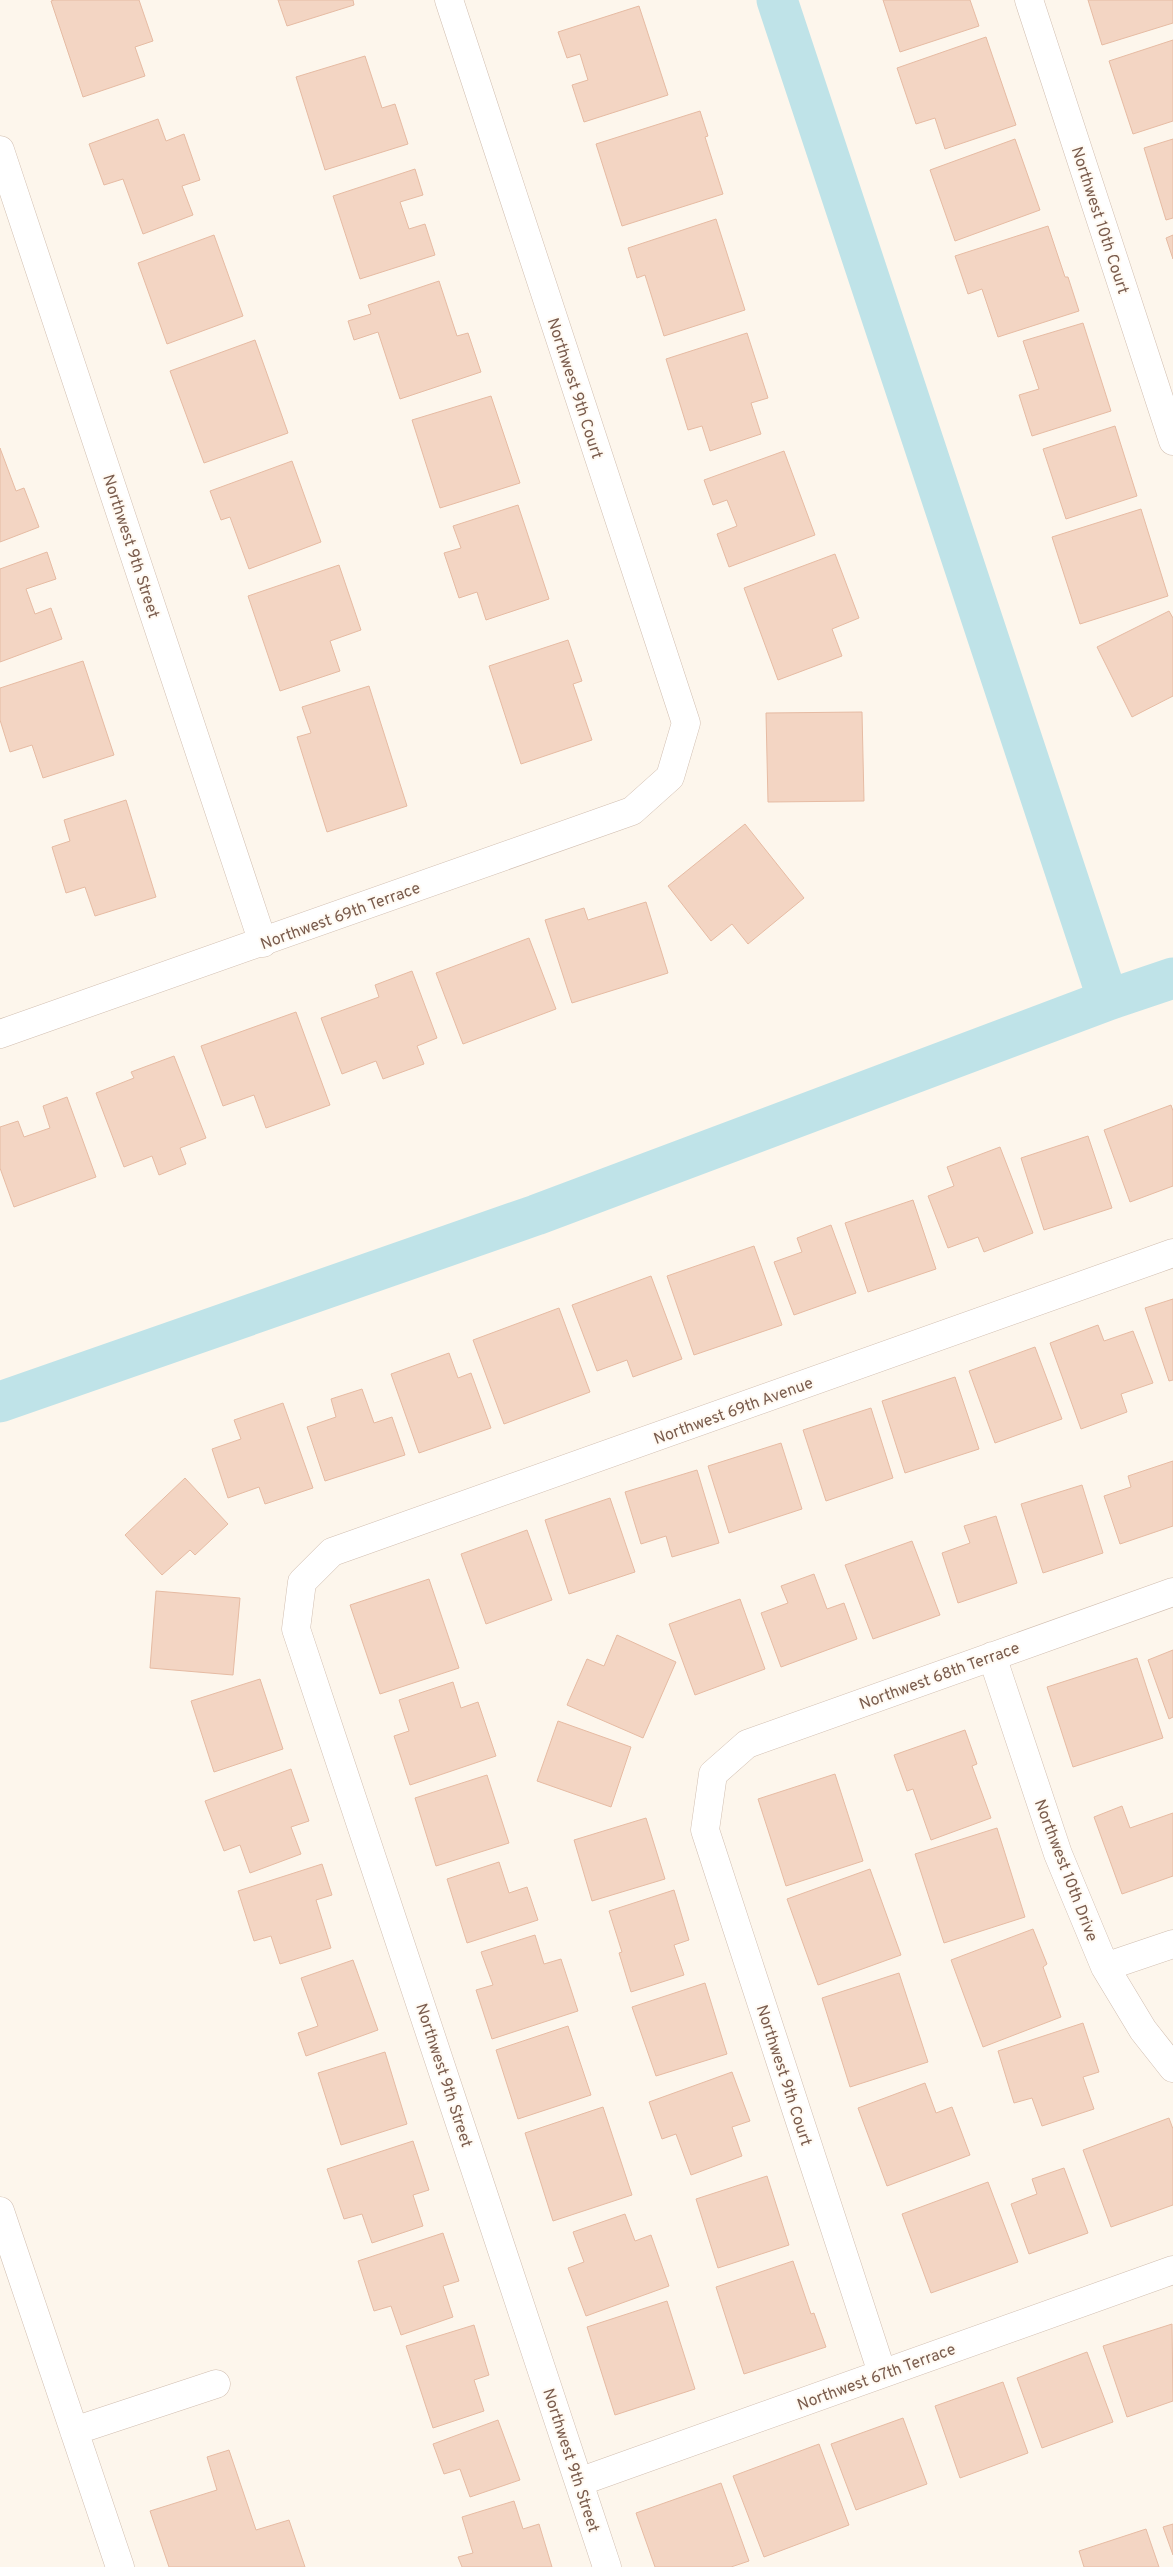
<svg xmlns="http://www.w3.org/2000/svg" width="1173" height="2567" font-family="Overpass,sans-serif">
  <rect width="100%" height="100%" fill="#fdf6ec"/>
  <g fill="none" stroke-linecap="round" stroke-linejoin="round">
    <path stroke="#bfe3e8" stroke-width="41" d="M777,0L1108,1000
      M0,1402L536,1215L1108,1000L1173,978"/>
  </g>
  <path fill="#f3d5c3" stroke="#e6bba3" d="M54,0H139L153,41L135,47L145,76L83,97L51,1Z
    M278,0H353L354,5L287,26Z
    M883,0H970L979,26L900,52Z
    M1088,0H1173V23L1102,45Z
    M639,6L668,95L584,122L572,85L588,80L580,54L567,58L558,32Z
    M986,37L1016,125L945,149L935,118L916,124L897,68Z
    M1173,40V121L1133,134L1109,61Z
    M365,56L382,108L395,104L408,144L325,170L296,77Z
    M700,111L708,136L705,137L723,194L622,226L596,144Z
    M158,119L166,141L184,134L200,180L182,186L193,215L143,234L123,179L104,185L89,144Z
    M1015,139L1040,210L955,241L930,170Z
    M1173,139V218L1166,220L1144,148Z
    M415,169L423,195L400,202L409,229L425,224L435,255L360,279L333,196Z
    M716,219L745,310L664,336L645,275L637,278L628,248Z
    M1048,226L1065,277H1068L1079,311L998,337L982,289L968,294L955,256Z
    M214,235L243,316L167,344L138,263Z
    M1173,235V259L1166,238Z
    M439,281L457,336L468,333L481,372L400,399L378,332L354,340L348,321L371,314L368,305Z
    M1083,323L1111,411L1032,436L1019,395L1039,389L1023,341Z
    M747,333L768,398L751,403L761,434L710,451L702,426L688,430L666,359Z
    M255,340L288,433L204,463L170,371Z
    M491,396L520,483L440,508L412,420Z
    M1115,426L1137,496L1066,519L1043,449Z
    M0,448L16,491L24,488L39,527L0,542Z
    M784,451L815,535L729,567L717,534L737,526L727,500L713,505L704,480Z
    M292,461L321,542L249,569L230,517L221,520L210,491Z
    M518,505L549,599L486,620L477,592L459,598L444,553L461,548L453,526Z
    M1141,509L1168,596L1080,624L1052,537Z
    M47,552L56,579L26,589L35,614L51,608L62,639L0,662V569Z
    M835,554L859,618L832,629L842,656L778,680L744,588Z
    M339,565L361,630L330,641L340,671L280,691L248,596Z
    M1169,611L1173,618V696L1132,717L1097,647Z
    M568,640L582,681L573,684L592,740L521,764L489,666Z
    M83,661L114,755L43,778L32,745L10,752L0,720V688Z
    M369,686L407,806L327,832L297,737L311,733L302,707Z
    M862,712L864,801L768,802L766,713Z
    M126,800L156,897L95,916L85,887L66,893L52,847L70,841L64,820Z
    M745,824L804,898L748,944L732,924L711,941L668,886Z
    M646,902L668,973L572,1003L545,920L584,908L588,920Z
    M529,938L556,1009L463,1044L436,973Z
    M412,971L437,1038L417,1046L424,1064L383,1079L376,1061L342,1074L321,1018L379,997L375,985Z
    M296,1012L330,1105L266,1128L254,1095L223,1106L201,1046Z
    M174,1056L206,1138L180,1148L186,1164L159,1175L152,1156L124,1167L96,1093L134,1078L131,1072Z
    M67,1097L96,1177L14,1207L0,1168V1127L18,1121L24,1137L50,1128L43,1106Z
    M1171,1105L1173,1111V1186L1130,1202L1104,1130Z
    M1088,1136L1112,1208L1044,1230L1021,1158Z
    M1000,1147L1033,1233L984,1252L978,1237L948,1248L928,1196L954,1186L947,1167Z
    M913,1200L936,1269L868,1292L845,1223Z
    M831,1225L856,1293L794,1315L774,1262L802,1252L797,1238Z
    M754,1246L782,1325L694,1355L667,1276Z
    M651,1276L682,1359L633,1377L627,1360L597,1371L572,1305Z
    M1173,1299V1380L1169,1381L1145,1308Z
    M559,1308L590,1392L504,1424L473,1340Z
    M1098,1325L1104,1341L1133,1331L1153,1383L1121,1394L1127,1412L1081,1429L1050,1343Z
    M1035,1347L1062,1419L995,1443L969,1371Z
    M449,1353L458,1378L471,1373L491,1428L419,1453L391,1374Z
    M955,1377L979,1449L905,1473L882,1401Z
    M362,1389L374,1423L392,1417L405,1455L325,1481L307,1427L336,1417L331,1399Z
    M283,1403L313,1488L265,1504L259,1487L228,1498L212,1449L241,1439L234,1420Z
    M871,1408L893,1478L826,1501L803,1430Z
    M781,1443L802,1509L729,1533L708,1466Z
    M1173,1461V1526L1120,1544L1104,1496L1131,1487L1128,1476Z
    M697,1470L719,1543L672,1557L666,1536L641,1544L625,1492Z
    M185,1478L228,1524L195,1555L190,1550L162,1575L125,1535Z
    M1082,1485L1103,1553L1043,1573L1021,1504Z
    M610,1498L635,1572L569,1594L545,1520Z
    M996,1516L1017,1583L958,1603L942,1553L970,1543L964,1526Z
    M527,1530L552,1600L486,1624L461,1554Z
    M912,1541L940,1615L873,1639L845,1565Z
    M814,1574L827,1609L844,1603L857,1639L781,1667L761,1613L788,1603L781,1586Z
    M429,1579L459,1668L380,1694L350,1605Z
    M156,1591L240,1598L233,1675L150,1668Z
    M740,1599L765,1669L695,1695L669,1624Z
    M617,1635L676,1662L643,1738L567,1705L587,1659L604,1666Z
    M1173,1650V1717L1169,1719L1148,1660Z
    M1137,1658L1163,1738L1073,1767L1047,1687Z
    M260,1679L283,1749L214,1772L191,1701Z
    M453,1682L461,1708L478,1702L496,1756L410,1785L394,1736L409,1731L399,1700Z
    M558,1721L631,1747L611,1807L537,1781Z
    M965,1730L977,1764L972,1766L991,1818L931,1840L913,1789L907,1791L894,1755Z
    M291,1769L309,1821L291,1827L301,1854L250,1873L240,1845L224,1851L205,1801Z
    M835,1774L863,1861L786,1886L758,1799Z
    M487,1775L509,1843L436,1866L415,1798Z
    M1122,1806L1130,1828L1173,1813V1876L1122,1894L1094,1817Z
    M646,1818L665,1879L592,1901L574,1840Z
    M997,1828L1025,1917L944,1943L915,1854Z
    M499,1862L509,1893L527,1887L538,1920L467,1943L447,1879Z
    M322,1864L332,1895L316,1900L331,1948L280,1964L271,1936L254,1941L238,1891Z
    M870,1869L901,1955L818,1985L787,1899Z
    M674,1890L689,1940L674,1945L684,1975L631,1992L619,1953L622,1952L609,1911Z
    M1033,1929L1047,1964L1043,1967L1061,2017L983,2047L951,1960Z
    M535,1935L544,1964L561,1959L578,2011L492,2039L476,1990L493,1985L481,1952Z
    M353,1960L378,2030L306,2056L298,2033L318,2026L301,1978Z
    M899,1973L928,2062L850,2087L822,1998Z
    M705,1983L727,2054L656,2076L632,2007Z
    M1083,2023L1099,2072L1083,2077L1094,2109L1042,2126L1032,2098L1014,2103L998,2051Z
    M568,2026L591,2095L518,2119L496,2050Z
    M385,2052L407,2124L341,2145L318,2073Z
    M732,2072L750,2121L732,2127L742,2156L691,2175L676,2134L662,2139L649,2102Z
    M925,2083L936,2113L952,2107L970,2155L887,2186L858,2108Z
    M603,2107L632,2195L553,2221L525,2133Z
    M1169,2118L1173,2129V2205L1111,2227L1083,2150Z
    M413,2141L429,2190L413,2195L423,2226L372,2243L362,2214L344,2219L327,2169Z
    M1064,2168L1088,2233L1029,2254L1011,2204L1037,2194L1032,2179Z
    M767,2176L789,2245L718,2268L696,2199Z
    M988,2182L1018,2262L931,2293L902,2214Z
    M625,2214L635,2241L651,2235L669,2286L586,2316L568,2268L584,2262L573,2232Z
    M443,2233L459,2281L443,2286L453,2317L401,2335L391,2306L374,2311L358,2261Z
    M793,2261L811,2314L814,2313L826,2347L744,2374L716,2287Z
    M667,2301L695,2389L615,2415L587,2327Z
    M1172,2324L1173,2401L1127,2417L1103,2346Z
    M474,2325L489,2375L474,2380L484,2411L433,2428L406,2346Z
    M1087,2352L1113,2422L1042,2448L1017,2378Z
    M1003,2382L1028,2453L960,2478L935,2406Z
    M903,2418L927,2484L856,2510L831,2444Z
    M498,2420L520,2480L470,2497L460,2469L444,2474L433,2444Z
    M819,2444L849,2525L764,2557L733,2476Z
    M229,2450L256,2530L289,2520L305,2567H169L150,2511L217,2490L207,2457Z
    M721,2483L749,2561L731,2567H655L636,2513Z
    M514,2501L523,2529L539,2524L552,2567H462L458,2557L473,2553L462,2517Z
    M1173,2524V2555L1163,2527Z
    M1146,2529L1159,2567H1084L1079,2551Z"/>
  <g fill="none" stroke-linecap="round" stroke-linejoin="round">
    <defs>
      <path id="minor" d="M1029,0L1173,441
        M0,150L263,943
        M0,1034L632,811L670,777L686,723L449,0
        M992,1656L1058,1854L1105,1967L1143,2030L1173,2068
        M1105,1967L1173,1944
        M0,2211L120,2567
        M882,2373L705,1830L713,1774L747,1744L1173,1592
        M74,2431L216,2384
        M579,2482L1173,2270
        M607,2567L296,1629L302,1582L332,1552L1173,1253"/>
    </defs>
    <use href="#minor" stroke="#d1beb0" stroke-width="29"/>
    <use href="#minor" stroke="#fff" stroke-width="28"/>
  </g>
  <g text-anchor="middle" stroke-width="4" stroke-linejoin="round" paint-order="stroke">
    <g font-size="16" fill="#7a5c4d" stroke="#fffaf3">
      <text transform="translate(1101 220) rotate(72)" y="6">Northwest 10th Court</text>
      <text transform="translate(576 388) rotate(72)" y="6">Northwest 9th Court</text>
      <text transform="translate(132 546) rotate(72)" y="6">Northwest 9th Street</text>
      <text transform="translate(340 915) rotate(-20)" y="6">Northwest 69th Terrace</text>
      <text transform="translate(733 1410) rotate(-20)" y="6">Northwest 69th Avenue</text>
      <text transform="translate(939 1675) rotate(-20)" y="6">Northwest 68th Terrace</text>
      <text transform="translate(1067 1870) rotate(69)" y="6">Northwest 10th Drive</text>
      <text transform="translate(445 2075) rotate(72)" y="6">Northwest 9th Street</text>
      <text transform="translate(785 2075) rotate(72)" y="6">Northwest 9th Court</text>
      <text transform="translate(876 2376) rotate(-20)" y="6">Northwest 67th Terrace</text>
      <text transform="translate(572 2460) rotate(72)" y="6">Northwest 9th Street</text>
    </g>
  </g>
</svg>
